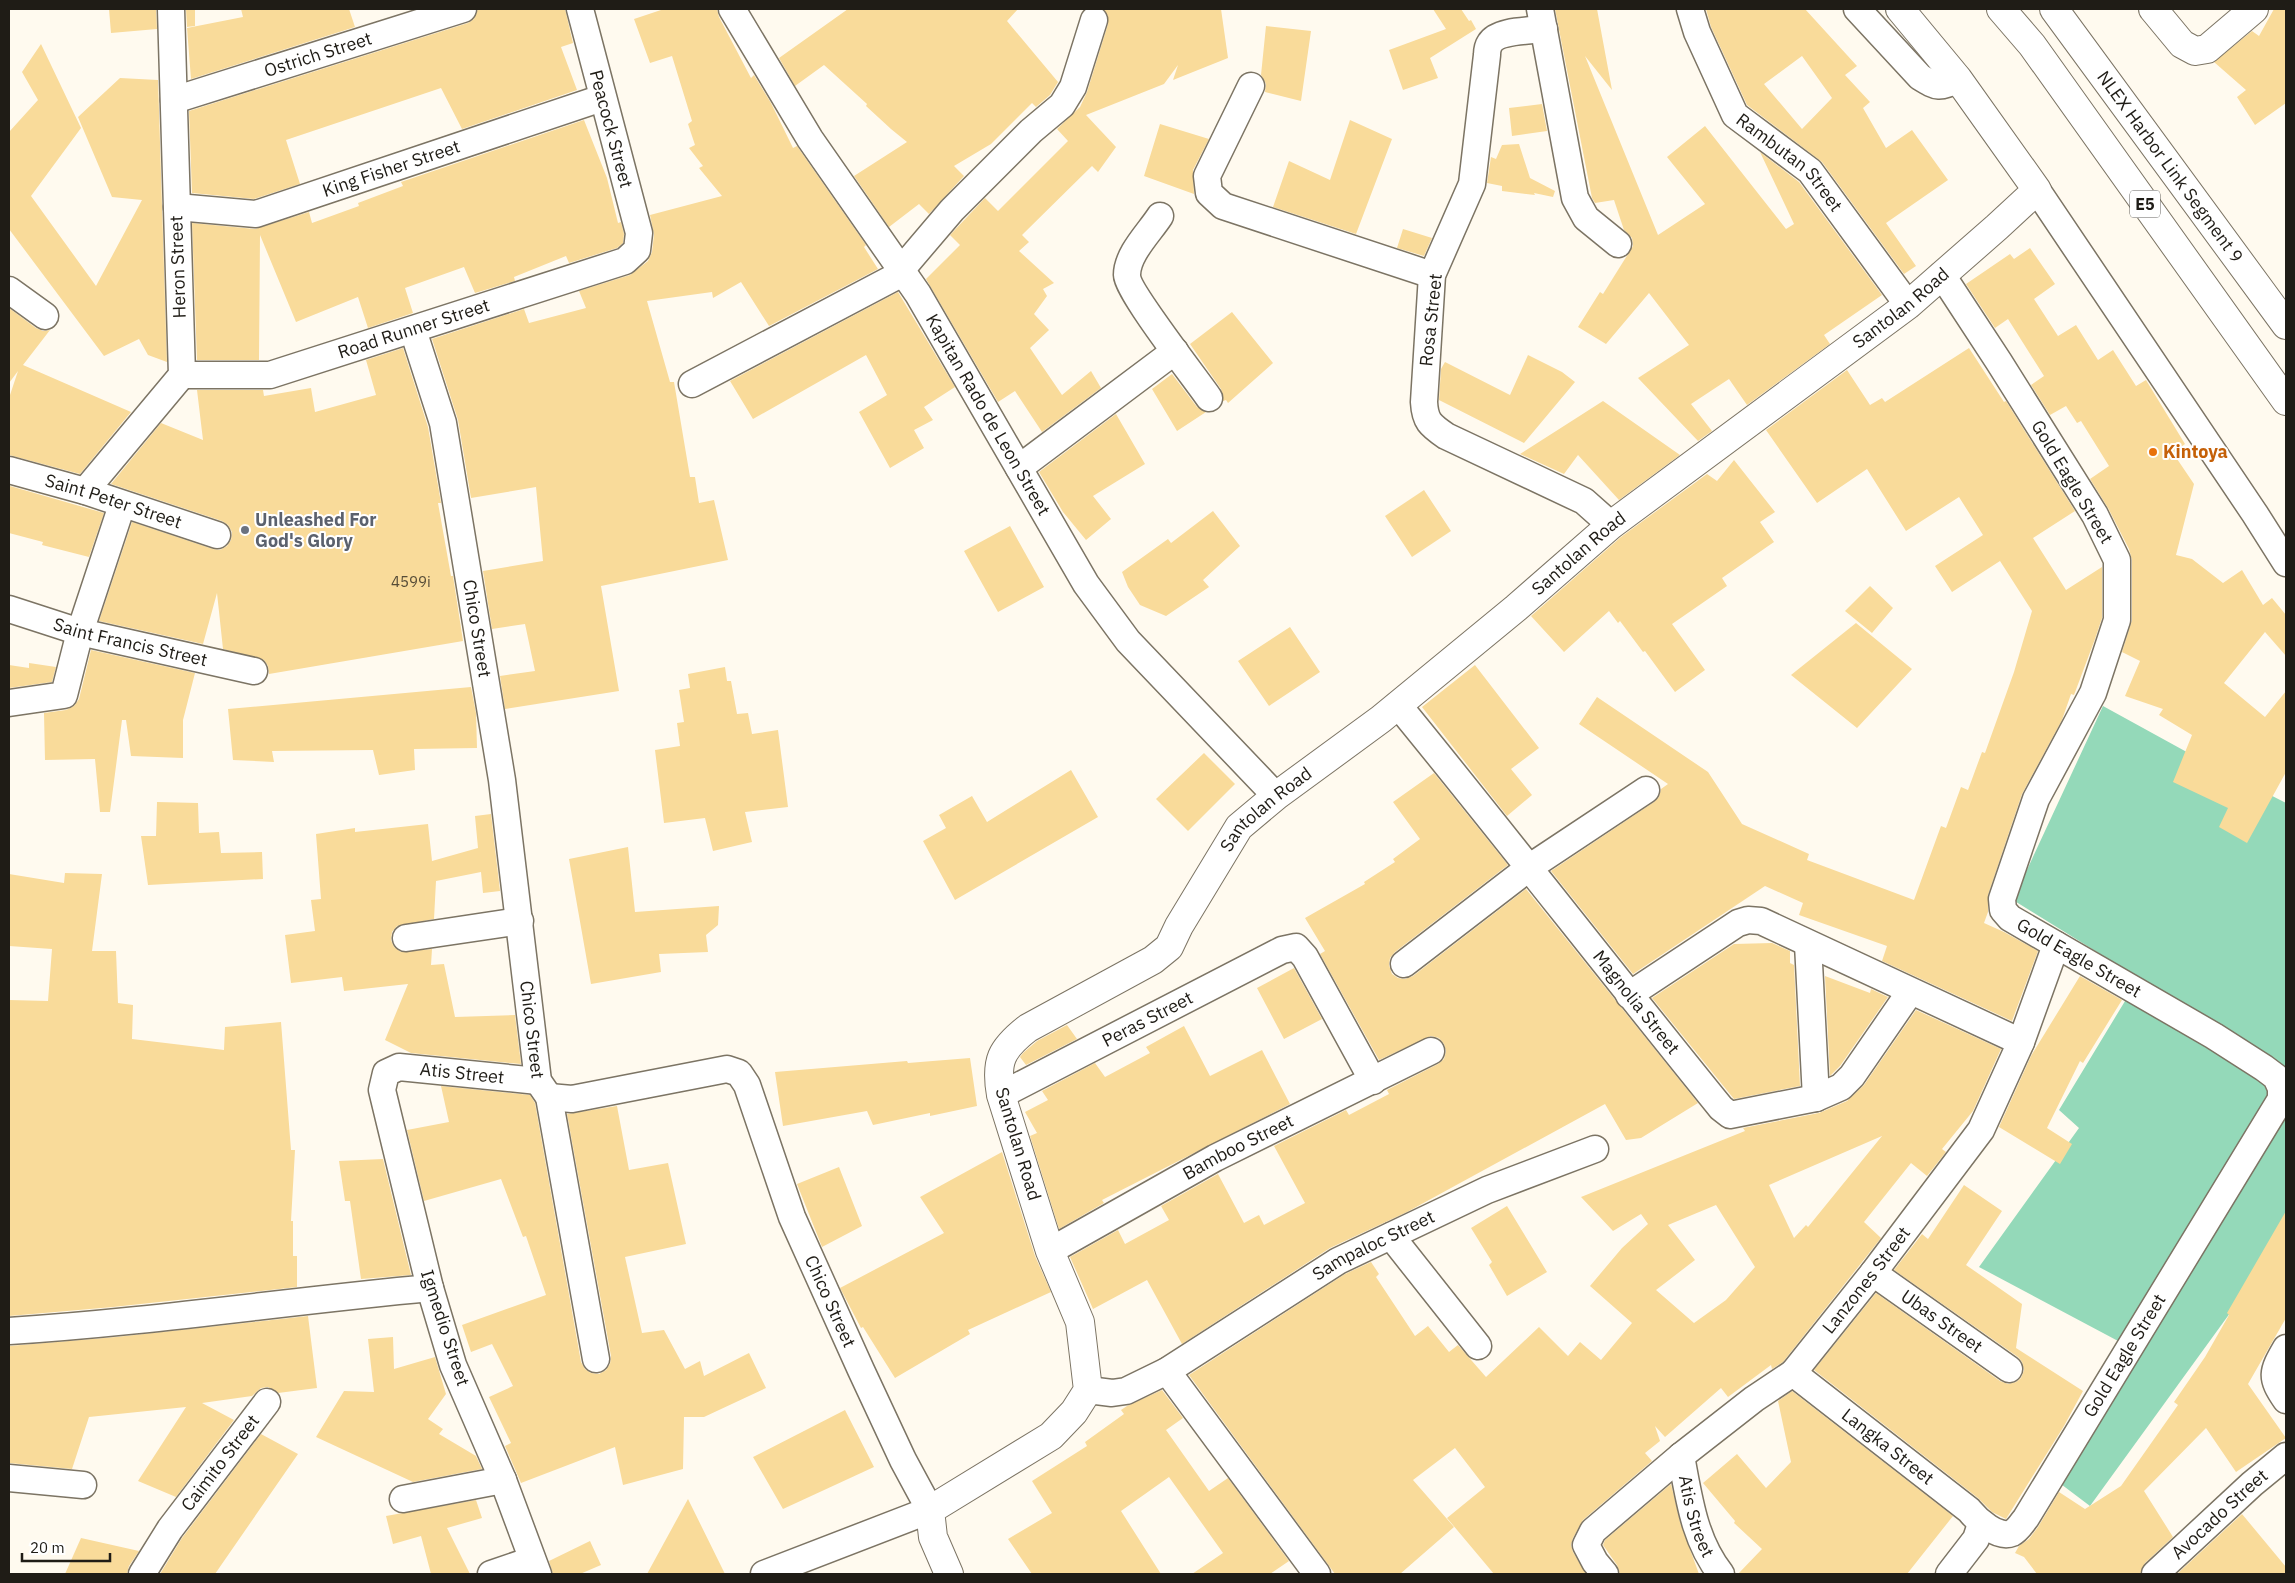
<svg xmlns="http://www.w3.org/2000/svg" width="2295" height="1583" font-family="'IBM Plex Sans',sans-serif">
  <rect width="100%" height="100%" fill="#fffaef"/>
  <path fill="#94d9b9" d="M2103,706L2194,756L2286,803V1213L2254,1280L2090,1506L2041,1469L2135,1350L1979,1267L2079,1128L2059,1110L2139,978L2013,900Z"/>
  <path fill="#f9db9a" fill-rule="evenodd" d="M109,9H156L157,29L111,33Z
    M186,9H195V26L187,27Z
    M241,9H349L355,27L191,79L187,28L243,17Z
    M478,9H565L573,43L561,47L577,90L462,129L441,88L286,140L300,184L254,199L192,193L189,111L468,23L474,19Z
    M664,9H717L719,17L751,78L754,75L771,103L793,148L797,146L866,245L864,247L878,269L769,326L741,282L713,298L712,292L647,301L670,382H674L690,477H695L699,503L714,500L728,560L601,586L619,691L505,709L500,676L535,671L525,624L492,629L483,571L543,561L536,487L471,498L458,420L432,339L524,309L529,323L586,308L579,291L630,275L648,261L652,252L654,235L650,215L722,196L699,168L703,166L689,148L695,145L688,124L692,121L672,56L650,63L634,19Z
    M848,9H1018L1007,21L1058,82L1050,95L1036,107L1032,103L991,144L954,166L964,176L929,214L919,204L889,227L854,176L907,142L891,129L866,106L867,104L824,65L795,86L779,58Z
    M1103,9H1221L1228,58L1173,80L1178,65L1164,84L1086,115L1116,147L1098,172L1092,166L1022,235L1029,242L1019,251L1054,283L1043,289L1047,296L1034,314L1049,330L1030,348L1062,395L1091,371L1101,388L1042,432L1015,391L998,402L926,279L960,245L950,235L985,198L998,211L1068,141L1057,129L1080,107L1087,92L1108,24V16Z
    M1433,9H1461L1469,21L1471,20L1476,29L1430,58L1438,78L1403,90L1389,50L1446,29Z
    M1555,9H1597L1612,90L1585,56L1658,235L1705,204L1667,157L1705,126L1786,229L1794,224L1760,152L1799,182L1882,295L1824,335L1830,344L1747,405L1729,379L1691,404L1712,431L1698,441L1638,378L1689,345L1649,293L1606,344L1578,327L1600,292L1603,294L1633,246L1632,238L1624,230L1614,200L1595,203L1592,198Z
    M1706,9H1805L1857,66L1845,75L1870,102L1863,108L1886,148L1912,130L1948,180L1886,223L1916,266L1904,274L1822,162L1747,105L1711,27ZM1802,56L1832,98L1802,129L1764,84Z
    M2274,9H2286V103L2255,125L2237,97L2246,90L2214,62L2252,31L2259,36Z
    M1266,26L1311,31L1301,101L1265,92L1266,84L1261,75Z
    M41,44L81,128L31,196L96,286L142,200L112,197L78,117L120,78L158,80L167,362L148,355L139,339L104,356L9,229V132L38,100L22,72Z
    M1542,104L1547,131L1512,136L1509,108Z
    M584,120L607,178L618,223L621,222L624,234L623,243L617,248L569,263L566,256L514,277L515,281L475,293L464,267L405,288L413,313L368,328L358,297L296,322L260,235L259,360H197L192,223L255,229L309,212L312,223L359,206L358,203L403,186L401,182Z
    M1350,120L1392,139L1356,234L1273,207L1289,161L1330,180Z
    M1160,124L1209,139L1193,170L1194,194L1144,176Z
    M1519,144L1530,178L1555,191L1553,197L1534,193L1535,195L1502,191V186L1487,183L1491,157L1496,159L1502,145Z
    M1403,229L1432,238L1424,256L1397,248Z
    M2030,248L2055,284L2034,299L2058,336L2076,325L2098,360L2113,350L2136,386L2146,380L2185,444L2173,453L2194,484L2176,555L2192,559L2223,583L2242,570L2263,605L2272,598L2286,615V656L2265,632L2224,683L2265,717L2286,691V772L2247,843L2219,827L2228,808L2173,782L2192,735L2159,715L2163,709L2125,696L2140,661L2122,652L2132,620V560L2129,549L2108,508L2090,479L2109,466L2081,421L2077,423L2066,406L2050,415L2031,385L2044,376L2008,319L1995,328L1966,284L2010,254L2014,259Z
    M898,292L955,387L924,407L933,420L914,430L924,448L890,468L859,412L887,395L866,355L753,419L730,381Z
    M9,308L36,328L43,331L50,330L23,365L131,412L80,474L9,455V398L18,371L9,383Z
    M1232,312L1273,363L1228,403L1226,400L1223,401L1221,389L1190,344Z
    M403,348L428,427L441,503H438L451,576H453L463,641L269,674L268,666L264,660L223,649L217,593L203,644L99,621L132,522L213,549L220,550L227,546L231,540L232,532L228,525L222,521L111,484L161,423L203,440L197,390H263L264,396L311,388L315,412L376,395L366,360Z
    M1969,348L2004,402L2006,401L2075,511L2033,538L2066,590L2102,567V618L2095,639L2074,695L2071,694L2062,720L2022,794L1988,895V912L1984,923L2004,932L2038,951L2012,1021L1882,961L1887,946L1799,915L1803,903L1765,886L1633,974L1551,871L1654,802L1659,797L1661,789L1668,784L1579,724L1597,697L1708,772L1742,824L1809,854L1807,860L1914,900L1941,826L1946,828L1961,787L1968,790L1982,752L1985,753L2014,672L2032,611L2000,561L1952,592L1935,566L1983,535L1959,497L1906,531L1867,469L1817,503L1766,430L1847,370L1870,405L1882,398L1885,402Z
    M1528,355L1562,372L1575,382L1524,443L1439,400L1441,369L1445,362L1510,395Z
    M1172,374L1197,407L1206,412L1177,431L1152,389Z
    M1603,401L1680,455L1619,500L1578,455L1564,474L1520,454Z
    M1116,414L1145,464L1093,496L1111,519L1086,540L1063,512L1039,472Z
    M1734,460L1775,512L1760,522L1774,542L1722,578L1727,586L1672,624L1705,670L1675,692L1645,651L1643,652L1620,621L1618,623L1609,611L1564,652L1531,616L1621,537L1707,474L1717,481Z
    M10,486L104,513L89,557L42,545L43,542L9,533Z
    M1424,490L1451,531L1412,557L1385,516Z
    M1213,511L1240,546L1203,580L1209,587L1166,616L1140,605L1128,587L1122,572L1168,539L1171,543Z
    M1010,526L1044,587L998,612L964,551Z
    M1870,586L1893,608L1872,633L1845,611Z
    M1856,623L1912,669L1857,728L1791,675Z
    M1290,627L1320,672L1269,706L1238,661Z
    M91,650L195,673L183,720V758L131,756L126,720H122L110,812H100L95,759L45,760L44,713L66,710L74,706L79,699Z
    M29,663L56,667L52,682L9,688V665L29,668Z
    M1475,665L1539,748L1511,769L1532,795L1507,816L1422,707Z
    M725,667L727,681H731L737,714L748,713L752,734L778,730L788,807L745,812L752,842L713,851L705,818L664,823L655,750L680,746L677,723L684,722L679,690L690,688L688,674Z
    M471,687L476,713L477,748L414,749L415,770L379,775L373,750L272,751L274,762L233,760L228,709Z
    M1204,753L1235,784L1188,831L1156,799Z
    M1071,770L1098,817L955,900L923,841L946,828L939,815L972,796L987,822Z
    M1434,773L1508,865L1395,952L1390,958L1389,965L1392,974L1398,978L1405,979L1413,976L1526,889L1698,1103L1641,1138L1626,1140L1605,1104L1407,1212L1330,1248L1182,1344L1147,1280L1093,1309L1070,1257L1118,1230L1125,1244L1169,1220L1161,1206L1218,1174L1244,1223L1259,1215L1264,1225L1305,1203L1274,1146L1346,1110L1349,1115L1389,1094L1387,1090L1438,1064L1444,1059L1446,1051L1444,1044L1439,1038L1431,1036L1379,1060L1320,954L1325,951L1305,918L1365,884L1364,882L1395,862L1393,859L1420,839L1393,802Z
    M157,802L198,803L199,833L219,832L221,853L262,852L263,879L148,885L141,836H156Z
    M491,814L500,891L483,893L481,872L436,881L434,919L397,926L392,932L391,940L394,947L401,952L432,949L431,965L444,964L455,1017L515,1015L521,1064L411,1053L385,1040L408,984L344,991L342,977L291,983L285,935L315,931L311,900L321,899L316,834L355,828V832L428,824L432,861L478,848L475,816Z
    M628,847L635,912L719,906L718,925L706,935L708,952L659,954L661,972L591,984L569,859Z
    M65,873L102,874L92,951H116L118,1003L133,1005L132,1039L224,1050L225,1027L281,1022L291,1150H295L291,1221H293V1256H297V1287L113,1307L9,1316V1000L48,1001L52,949L9,946V874L64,883Z
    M1772,943L1790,951V963L1794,965L1800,1086L1734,1099L1652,998L1734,944Z
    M1294,968L1322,1019L1284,1039L1257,988Z
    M1825,976L1870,993L1871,989L1888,997L1840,1066L1830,1076Z
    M2080,976L2122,1000L2083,1063L2080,1061L2047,1128L2072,1144L2060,1164L1999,1127L2031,1056Z
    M1916,1010L2001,1049L1973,1111L1942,1149L1946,1152L1927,1176L1911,1163L1864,1222L1881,1238L1783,1362L1772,1369L1771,1365L1728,1397L1721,1388L1665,1437L1655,1426L1660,1441L1645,1453L1652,1461L1583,1520L1573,1538L1571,1545L1573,1552L1586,1574H1494L1447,1518L1485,1487L1455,1448L1413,1480L1454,1527L1400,1574H1335L1189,1375L1345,1274L1371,1262L1379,1274L1376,1277L1415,1336L1428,1326L1449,1352L1458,1345L1486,1377L1539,1327L1568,1356L1580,1342L1601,1360L1632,1323L1590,1286L1622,1248L1648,1224L1641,1214L1613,1231L1581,1197L1745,1131L1743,1128L1819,1113L1847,1101L1864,1085ZM1882,1136L1808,1227L1806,1225L1794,1238L1769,1185ZM1716,1205L1755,1267L1726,1300L1694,1323L1656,1290L1695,1260L1668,1225Z
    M1067,1025L1077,1039L1026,1065L1020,1057L1023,1053L1037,1041Z
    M1184,1026L1210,1076L1262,1050L1290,1104L1102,1200L1104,1203L1059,1229L1030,1136L1037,1133L1025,1112L1048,1100L1042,1091L1095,1063L1105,1077L1150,1053L1146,1047Z
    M970,1058L977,1106L930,1116V1113L873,1125L867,1111L783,1126L775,1072L907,1061L908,1063Z
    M441,1086L530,1095L535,1103L581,1362L585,1369L591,1373L599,1374L606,1370L610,1364L611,1356L567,1114L617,1106L629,1170L668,1163L686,1244L625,1257L642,1333L664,1330L685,1369L700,1361L704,1376L749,1353L766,1388L704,1417H684L683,1469L623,1485L615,1447L521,1483L505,1446L511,1443L489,1397L513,1386L492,1344L471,1352L462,1325L546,1295L526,1236L523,1237L501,1179L424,1201L407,1130L449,1122Z
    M1002,1152L1035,1256L1051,1292L968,1330L970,1334L895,1378L863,1327L861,1328L840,1288L944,1233L920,1197Z
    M383,1159L411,1275L361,1279L350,1201H345L339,1161Z
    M839,1167L862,1226L822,1247L797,1184Z
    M1964,1185L2002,1211L1966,1265L2022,1304L2016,1348L2083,1391L2064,1426L2006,1519L1992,1512L1978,1498L1814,1370L1876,1293L2000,1381L2008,1384L2016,1382L2021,1378L2024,1370L2022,1362L2018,1357L1894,1270L1922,1234L1928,1239Z
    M1507,1206L1547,1272L1507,1296L1489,1265L1492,1262L1471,1228Z
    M2286,1211V1318L2248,1384L2286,1438L2236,1472L2206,1428L2144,1491L2173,1537L2145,1563L2140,1574H2037L2024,1557L2015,1553L2019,1546L2029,1539L2038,1527L2059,1492L2085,1509L2121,1486L2178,1405L2174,1402L2205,1357L2229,1315L2227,1313Z
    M308,1316L317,1388L278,1393L268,1387L261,1388L252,1396L202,1403L234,1420L176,1497L138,1481L186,1407L89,1417L72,1469L9,1463V1346L116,1337Z
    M393,1337L394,1369L435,1357L446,1394L428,1419L443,1429L439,1434L476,1456L482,1469L413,1482L316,1437L344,1391L374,1392L368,1339Z
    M1162,1390L1183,1418L1166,1430L1209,1491L1228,1478L1289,1561L1270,1574H1192L1223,1553L1169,1477L1121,1511L1161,1574H1032L1008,1539L1052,1513L1032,1481L1087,1446L1085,1442L1124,1414L1121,1410L1127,1406Z
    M1792,1391L1953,1516L1907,1574H1738L1762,1549L1734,1523L1735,1521L1703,1483L1737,1454L1766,1488L1791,1462L1778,1401Z
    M845,1410L874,1467L783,1509L753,1457Z
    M261,1434L298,1454L215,1574H160L182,1538Z
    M1671,1484L1680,1522L1699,1574H1620L1617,1565L1603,1545L1605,1540Z
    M688,1499L725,1574H647Z
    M476,1500L482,1518L447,1528L470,1574H431L421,1536L393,1544L386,1516Z
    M2242,1514L2286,1567V1574H2177Z
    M81,1538L139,1551L129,1566L127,1574H65Z
    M590,1541L601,1565L580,1574H553L549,1561Z"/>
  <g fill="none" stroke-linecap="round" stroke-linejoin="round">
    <defs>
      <g id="street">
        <path id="s1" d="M732,9L810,139L918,294L1086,584L1128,641L1276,796"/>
        <path d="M1540,9L1575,198L1586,218L1618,244"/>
        <path id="s2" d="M1690,9L1697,32L1735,115L1810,171L1908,305"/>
        <path d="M1857,9L1920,77C1938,88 1939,88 1958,79"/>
        <path d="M1544,29C1530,31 1498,30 1490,43C1488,46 1487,51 1487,55L1472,184L1432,275L1424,402C1425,421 1430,425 1446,436L1584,501L1611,525"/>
        <path d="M1251,86L1207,176L1209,193L1223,206L1432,275"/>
        <path id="s3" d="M174,100L463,9"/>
        <path d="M2037,190L2255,514L2286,563"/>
        <path id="s4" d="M177,207L256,214L602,98"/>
        <path d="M1160,216C1149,233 1127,254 1127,275C1127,291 1196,379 1209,398"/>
        <path d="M9,290L45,316"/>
        <path id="s5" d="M413,330L443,423L502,780L538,1081L549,1097L596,1359"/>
        <path id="s6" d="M182,375H270L625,261L637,250L639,233L580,9"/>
        <path d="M692,384L895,277L952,210L1031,131L1062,105L1073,87L1094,20"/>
        <path d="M1019,468L1175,351"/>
        <path id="s7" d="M9,470L85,491L217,535"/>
        <path d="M85,491L182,375L171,9"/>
        <path id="s8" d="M9,609L80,632L254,671"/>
        <path d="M9,703L64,695L80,632L122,505"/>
        <path id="s9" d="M1398,705C1507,838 1612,974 1721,1108L1730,1115L1816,1098L1841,1087L1852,1076L1910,992"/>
        <path d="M406,938L520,921"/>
        <path d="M1808,944L1816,1098"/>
        <path d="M1404,964L1530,867L1646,790"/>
        <path d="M1629,995L1738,923L1748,920L1761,921L2021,1042"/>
        <path id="s10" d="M1001,1095L1282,950L1296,947L1305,957L1373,1081"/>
        <path id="s11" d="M549,1097L572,1099L727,1069L739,1073L747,1085L792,1217L861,1370L903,1460L930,1510L764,1574"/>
        <path d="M1391,1236L1478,1346"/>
        <path id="s12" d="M1050,1251L1215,1158L1431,1051"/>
        <path id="s13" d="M1873,1273L2009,1369"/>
        <path d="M9,1331C150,1322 289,1301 430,1288"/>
        <path d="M2286,1348C2272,1372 2270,1377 2286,1400"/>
        <path d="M1167,1371L1317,1574"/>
        <path id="s14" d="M1793,1373L1969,1510C1977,1520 1998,1539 2012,1533C2018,1530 2022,1523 2026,1518L2281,1099V1088L2276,1077L2264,1068L2214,1036L2010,918L2003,910L2002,899L2036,799L2093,693L2117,620V560L2095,515L1999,362L1942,275"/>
        <path id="s15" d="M1088,1390L1112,1393L1126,1391L1167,1371L1338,1261L1487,1190L1595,1149"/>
        <path id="s16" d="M1681,1456C1689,1498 1694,1540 1721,1574"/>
        <path d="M9,1478L83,1485"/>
        <path d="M403,1499L503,1480"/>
        <path id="s17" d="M142,1574L170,1529L267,1402"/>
        <path d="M491,1574L532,1560"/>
        <path id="s18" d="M538,1574L503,1480L453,1365L430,1288L382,1090L386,1073L399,1067L538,1081"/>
        <path id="s19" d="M1605,1574L1595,1562L1586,1545L1593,1531L1681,1456L1754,1399L1793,1373L1873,1273L1981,1130L2021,1042L2056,945"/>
        <path d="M1949,1574L1976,1539L1981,1524"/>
        <path id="s20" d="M2155,1574L2252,1484L2286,1456"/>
      </g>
      <g id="secondary">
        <path d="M2153,9L2182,44L2195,51L2207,49L2254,9"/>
        <path id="s21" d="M949,1574L933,1537L930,1510L1051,1436L1074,1412L1088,1390L1080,1322L1050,1251L1001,1095C995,1061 1001,1049 1028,1028L1153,960L1169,947L1179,926L1239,827L1276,796L1381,719L1516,608L1611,525L1908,305L1997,227L2037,190L1958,79L1900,9"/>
      </g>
      <g id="highway">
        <path d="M2001,9L2032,45L2286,401"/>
        <path id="s22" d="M2054,9L2286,325"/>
      </g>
    </defs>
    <use href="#street" stroke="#7c7464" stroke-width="29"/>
    <use href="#secondary" stroke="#7c7464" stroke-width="30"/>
    <use href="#highway" stroke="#7c7464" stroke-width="30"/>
    <use href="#street" stroke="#fff" stroke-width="26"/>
    <use href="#secondary" stroke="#fff" stroke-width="28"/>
    <use href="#highway" stroke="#fff" stroke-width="28"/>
  </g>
  <circle fill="#e8710a" stroke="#fff" stroke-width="2" cx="2153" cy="452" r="5"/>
  <circle fill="#6b7280" stroke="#fff" stroke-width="2" cx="245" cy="530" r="5"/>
  <g text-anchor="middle" stroke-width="4" stroke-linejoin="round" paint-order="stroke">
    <g font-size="15" fill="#564c37">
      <text x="411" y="587">4599i</text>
    </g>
    <rect fill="#fff" stroke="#62605c" stroke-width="1" x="2130" y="190.5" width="30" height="27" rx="4"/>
    <g font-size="16" font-weight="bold" fill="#1f1c16">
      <text x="2145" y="210">E5</text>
    </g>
    <g font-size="18" fill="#1f1c16" stroke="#fff">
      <text dy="6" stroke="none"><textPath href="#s3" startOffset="151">Ostrich Street</textPath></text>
      <text transform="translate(611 129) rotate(75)" y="6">Peacock Street</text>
      <text dy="6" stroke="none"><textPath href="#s2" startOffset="188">Rambutan Street</textPath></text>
      <text dy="6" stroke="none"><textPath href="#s22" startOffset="196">NLEX Harbor Link Segment 9</textPath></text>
      <text dy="6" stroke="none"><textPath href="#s4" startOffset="222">King Fisher Street</textPath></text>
      <text transform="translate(178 267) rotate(-92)" y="6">Heron Street</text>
      <text dy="6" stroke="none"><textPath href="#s21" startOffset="1799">Santolan Road</textPath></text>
      <text transform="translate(1431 320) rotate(-84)" y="6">Rosa Street</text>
      <text dy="6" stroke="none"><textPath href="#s6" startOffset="239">Road Runner Street</textPath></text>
      <text dy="6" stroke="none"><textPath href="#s1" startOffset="480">Kapitan Rado de Leon Street</textPath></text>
      <text transform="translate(2072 482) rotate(59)" y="6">Gold Eagle Street</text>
      <text dy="6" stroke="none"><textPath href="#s7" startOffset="109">Saint Peter Street</textPath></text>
      <text dy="6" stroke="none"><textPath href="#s21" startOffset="1394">Santolan Road</textPath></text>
      <text dy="6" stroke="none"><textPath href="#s5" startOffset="306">Chico Street</textPath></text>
      <text dy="6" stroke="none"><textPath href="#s8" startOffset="126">Saint Francis Street</textPath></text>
      <text dy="6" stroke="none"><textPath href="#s21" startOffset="989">Santolan Road</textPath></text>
      <text transform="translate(2079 958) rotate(30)" y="6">Gold Eagle Street</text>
      <text dy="6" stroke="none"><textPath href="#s9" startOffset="381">Magnolia Street</textPath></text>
      <text dy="6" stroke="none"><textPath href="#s10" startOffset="165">Peras Street</textPath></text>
      <text dy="6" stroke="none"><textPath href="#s5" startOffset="711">Chico Street</textPath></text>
      <text dy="6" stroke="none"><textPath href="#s18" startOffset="605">Atis Street</textPath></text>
      <text transform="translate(1018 1144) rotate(73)" y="6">Santolan Road</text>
      <text dy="6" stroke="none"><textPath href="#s12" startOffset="215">Bamboo Street</textPath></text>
      <text dy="6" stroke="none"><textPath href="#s15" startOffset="326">Sampaloc Street</textPath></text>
      <text dy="6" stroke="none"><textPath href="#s19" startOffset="424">Lanzones Street</textPath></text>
      <text dy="6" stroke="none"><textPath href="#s11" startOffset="440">Chico Street</textPath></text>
      <text dy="6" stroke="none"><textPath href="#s13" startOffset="84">Ubas Street</textPath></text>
      <text transform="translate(445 1328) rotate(72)" y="6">Igmedio Street</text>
      <text dy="6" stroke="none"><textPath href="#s14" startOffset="485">Gold Eagle Street</textPath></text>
      <text dy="6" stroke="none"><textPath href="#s14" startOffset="120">Langka Street</textPath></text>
      <text dy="6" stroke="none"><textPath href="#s17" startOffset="136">Caimito Street</textPath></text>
      <text dy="6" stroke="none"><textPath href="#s20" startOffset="88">Avocado Street</textPath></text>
      <text dy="6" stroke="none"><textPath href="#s16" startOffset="62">Atis Street</textPath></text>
    </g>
    <g font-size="18" font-weight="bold" fill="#c56008" stroke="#fff" text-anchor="start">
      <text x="2163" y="458">Kintoya</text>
    </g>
    <g font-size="18" font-weight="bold" fill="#5b616d" stroke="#fff" text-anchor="start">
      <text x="255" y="526">Unleashed For<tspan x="255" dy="21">God's Glory</tspan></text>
    </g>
  </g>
  <rect width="2295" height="1583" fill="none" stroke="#1f1c16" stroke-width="20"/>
  <path d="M22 1553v8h88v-8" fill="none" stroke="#1f1c16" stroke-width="2.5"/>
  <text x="30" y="1553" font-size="15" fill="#1f1c16" stroke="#ffffff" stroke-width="4" paint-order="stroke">20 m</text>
</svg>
